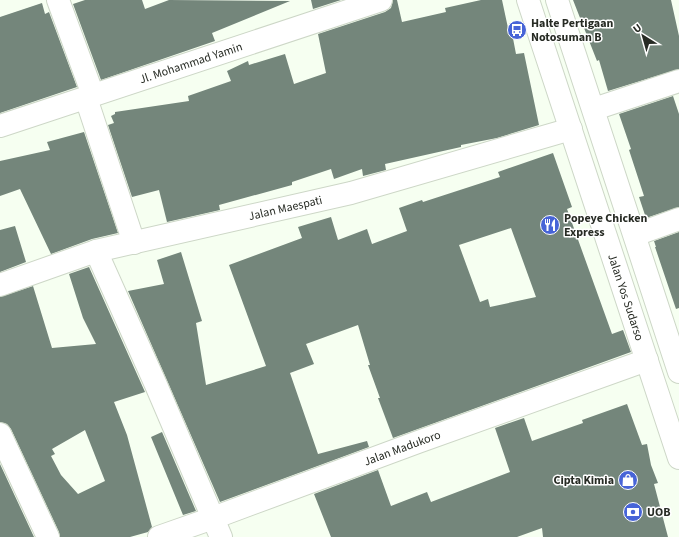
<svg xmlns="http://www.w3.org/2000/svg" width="679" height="537" font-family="'Source Sans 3',sans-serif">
  <rect width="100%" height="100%" fill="#f6fff1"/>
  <path fill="#74867b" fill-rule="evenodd" d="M85,0H142L145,9L169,0L290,1L212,33L215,41L101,80L73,4Z
    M311,0H341L313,9Z
    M393,0H397L402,22L446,12L445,8L481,0H502L508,28H511L516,54L524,53L539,125L497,138L461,145V147L385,164L386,170L363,176L362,169L334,179L331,169L292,182V185L219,205L220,210L167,222L159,190L132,197L108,125L114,123L111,116L115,114V112L189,101L188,96L231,81L227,71L248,61L249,65L285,54L294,84L326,73L318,34L385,12L391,8Z
    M573,0H671L679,36V69L608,91L599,60L597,61Z
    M42,3L45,14L49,12L77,87L0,113V17Z
    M673,96L679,114V207L646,218L639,197L644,196L629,150L631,149L619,114Z
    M84,132L118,233L92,239L51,254L20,189L0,196V161L50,150L47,142Z
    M553,153L572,207L567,209L612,334L623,330L631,352L393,438L378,398H380L368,365H370L358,325L306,344L314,364L290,373L318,454L367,441L369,447L220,502L128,291L164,284L157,260L181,252L202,321L196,323L206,385L266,366L229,265L302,238L298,227L331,217L338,240L367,229L372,244L407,231L399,208L422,200L423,202L500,177L498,172ZM511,228L536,297L490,307L488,299L480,302L459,245Z
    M15,226L26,262L0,272V230Z
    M679,232V308L676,309L655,247H656L654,241Z
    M89,267L145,392L114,402L127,435L152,527L148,532L130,537H60L59,532L11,429L7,424L0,422V297L33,286L52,348L96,344L83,318L69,274ZM85,430L105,481L78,494L61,475L51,456L55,454L52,449Z
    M627,404L642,445L647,444L651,465L658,483L654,484L668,537H543L542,528L517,537H331L314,494L378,470L391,506L427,492L431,502L510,472L495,428L524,418L532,441L583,423L582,420Z
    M162,432L196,511L183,515L151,437Z
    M0,464L34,537H0Z"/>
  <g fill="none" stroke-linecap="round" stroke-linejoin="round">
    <defs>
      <g id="minor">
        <path d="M58,0L93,95"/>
        <path d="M86,98L134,243"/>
        <path d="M594,109L679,81"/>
        <path id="s1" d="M0,126L381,0"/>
        <path d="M635,235L679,219"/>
        <path d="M96,251L156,385L221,537"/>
        <path id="s2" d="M0,285L96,251L351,193L571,129"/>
        <path d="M0,434L48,537"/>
        <path id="s3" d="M159,537L213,518L418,442L647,360"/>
      </g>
      <g id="major">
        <path id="s4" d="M528,0L679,458"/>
        <path d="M557,0L679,372"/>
      </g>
    </defs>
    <use href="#minor" stroke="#cdd7c7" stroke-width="24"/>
    <use href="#major" stroke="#cdd7c7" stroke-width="24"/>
    <use href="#minor" stroke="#fff" stroke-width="22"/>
    <use href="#major" stroke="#fff" stroke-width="22"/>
  </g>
  <defs>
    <symbol id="bus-disc" viewBox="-11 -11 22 22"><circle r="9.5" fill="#4764d7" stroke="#fff"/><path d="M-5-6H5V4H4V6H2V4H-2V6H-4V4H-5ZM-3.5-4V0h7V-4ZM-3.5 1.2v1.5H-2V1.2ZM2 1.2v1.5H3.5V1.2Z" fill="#fff"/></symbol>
    <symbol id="restaurant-disc" viewBox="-11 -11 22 22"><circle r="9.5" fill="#4764d7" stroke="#fff"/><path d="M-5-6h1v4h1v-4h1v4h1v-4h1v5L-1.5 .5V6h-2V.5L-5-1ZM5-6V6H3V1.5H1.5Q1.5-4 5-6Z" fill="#fff"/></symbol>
    <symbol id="shop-disc" viewBox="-11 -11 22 22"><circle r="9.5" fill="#4764d7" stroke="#fff"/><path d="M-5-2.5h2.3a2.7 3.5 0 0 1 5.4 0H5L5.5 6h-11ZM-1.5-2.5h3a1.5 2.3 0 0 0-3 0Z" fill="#fff"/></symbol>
    <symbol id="bank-disc" viewBox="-11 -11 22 22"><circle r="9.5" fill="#4764d7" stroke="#fff"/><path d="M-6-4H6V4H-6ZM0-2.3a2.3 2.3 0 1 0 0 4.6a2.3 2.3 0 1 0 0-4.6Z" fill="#fff"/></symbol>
  </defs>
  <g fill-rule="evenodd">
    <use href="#bus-disc" x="506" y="19" width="22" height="22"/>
    <use href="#restaurant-disc" x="539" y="214" width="22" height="22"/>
    <use href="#shop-disc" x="617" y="469" width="22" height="22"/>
    <use href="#bank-disc" x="622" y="501" width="22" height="22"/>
  </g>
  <g text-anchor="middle" stroke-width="3" stroke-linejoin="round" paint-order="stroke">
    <g font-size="12" font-weight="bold" fill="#272b24" stroke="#fff" text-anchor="start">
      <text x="531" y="27">Halte Pertigaan<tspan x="531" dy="14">Notosuman B</tspan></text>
      <text x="564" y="222">Popeye Chicken<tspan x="564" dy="14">Express</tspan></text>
      <text x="614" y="484" text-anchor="end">Cipta Kimia</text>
      <text x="647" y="516">UOB</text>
    </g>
    <g font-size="12" fill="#272b24" stroke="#fff">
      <text dy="4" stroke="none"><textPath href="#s1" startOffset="201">Jl. Mohammad Yamin</textPath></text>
      <text dy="4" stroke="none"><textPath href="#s2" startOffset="296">Jalan Maespati</textPath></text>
      <text dy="4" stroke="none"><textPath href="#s4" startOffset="313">Jalan Yos Sudarso</textPath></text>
      <text dy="4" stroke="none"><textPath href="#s3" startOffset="259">Jalan Madukoro</textPath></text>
    </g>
  </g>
  <g transform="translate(643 36) rotate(323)" stroke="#ffffff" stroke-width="3" paint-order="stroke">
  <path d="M0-3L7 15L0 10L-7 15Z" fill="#272b24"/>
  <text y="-6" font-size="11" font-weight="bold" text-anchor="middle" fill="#272b24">U</text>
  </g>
</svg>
